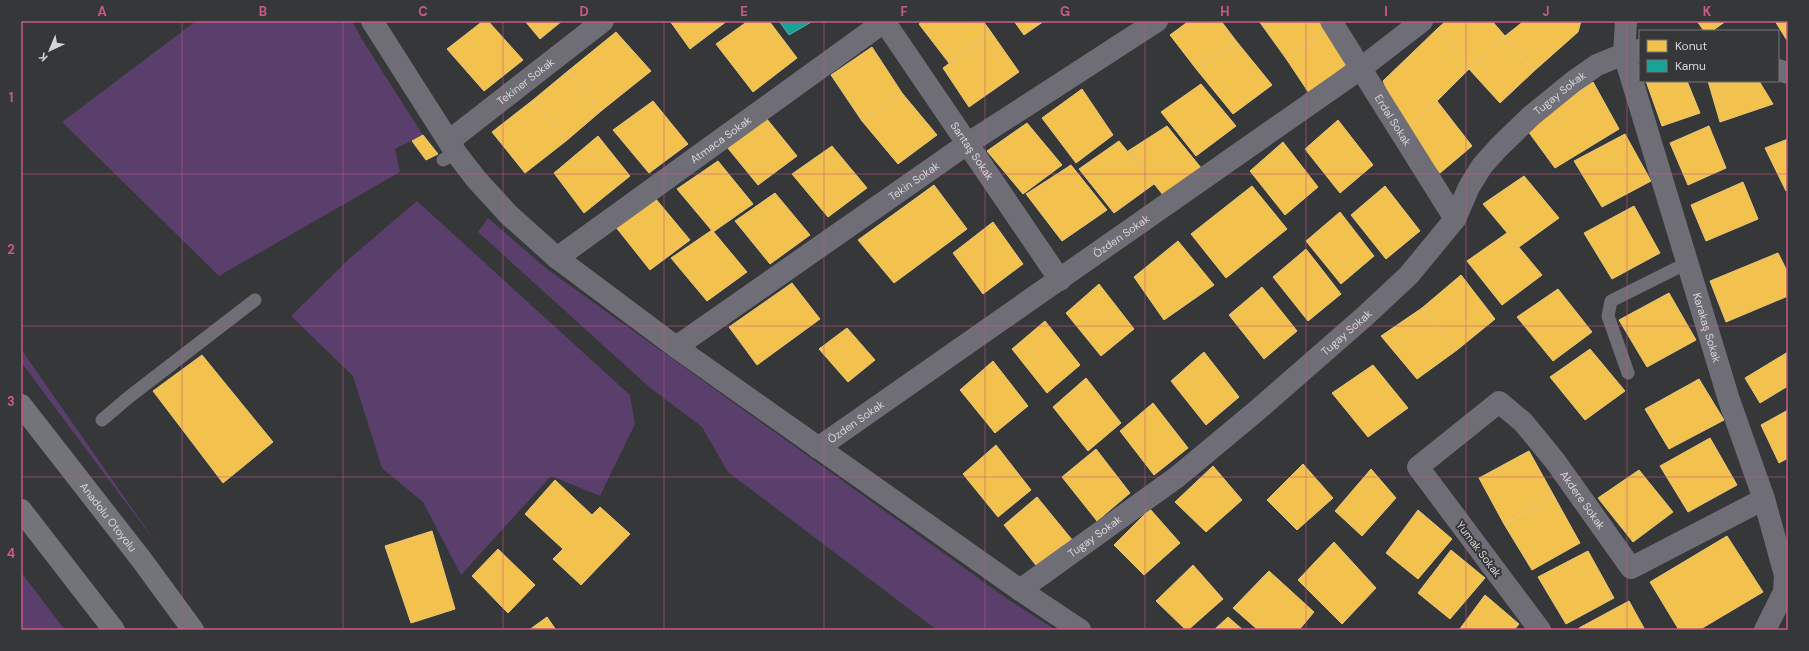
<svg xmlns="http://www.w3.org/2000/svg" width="1809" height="651" font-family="'DM Sans',sans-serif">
  <rect width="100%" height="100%" fill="#363738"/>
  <path fill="#5a3e6c" d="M196,21H352L363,41L423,135L395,149L400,172L219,276L62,122Z
    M417,201L630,395L635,424L600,496L551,476L461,575L423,502L382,468L353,376L291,316L350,258Z
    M488,218L547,269L1009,600L1056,630H937L728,472L702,427L648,386L478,232Z
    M21,349L159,547L21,362Z
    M21,572L65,630H21Z"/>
  <path fill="#f2c14e" stroke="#e9c777" d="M483,21H488L523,60L484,91L447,49Z
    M525,21H562L540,39Z
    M670,21H727L690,49Z
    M748,21H769L797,58L753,92L716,44Z
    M923,21H983L991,32L949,63L919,24Z
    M1014,21H1044L1024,35Z
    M1189,21H1221L1237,42L1197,70L1170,35Z
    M1259,21H1273L1264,28Z
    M1273,21H1322L1327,30L1287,60L1264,28Z
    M1446,21H1492L1505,36L1469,69L1437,29Z
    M1524,21H1581L1578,32L1534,71L1505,36Z
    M1697,21H1726L1712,31H1704Z
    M1775,21H1788V42Z
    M1437,29L1469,69L1437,101L1405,130L1383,81Z
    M1327,30L1347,64L1309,93L1287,60Z
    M616,32L651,71L601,111L568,71Z
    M991,32L1019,72L969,107L943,68Z
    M1505,36L1534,71L1500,103L1469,69Z
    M1237,42L1272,85L1233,114L1197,70Z
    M872,47L902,93L862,121L831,75Z
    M568,71L601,111L566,141L533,100Z
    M1646,81H1687L1700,113L1662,126Z
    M1708,81H1759L1773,104L1720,122Z
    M1593,82L1619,129L1555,168L1525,127Z
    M1201,84L1236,126L1196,156L1161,112Z
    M1082,89L1113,135L1076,163L1042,118Z
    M902,93L937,135L898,164L862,121Z
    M533,100L566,141L525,173L492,132Z
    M653,101L688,144L649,173L613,130Z
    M1437,101L1472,146L1440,173L1405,130Z
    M762,113L797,156L758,185L722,141Z
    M1338,120L1373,165L1340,193L1305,149Z
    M1027,123L1062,165L1023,194L987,151Z
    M1167,126L1202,169L1163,195L1128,151Z
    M1709,126L1726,168L1688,185L1670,143Z
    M1625,134L1651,181L1602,207L1574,161Z
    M423,135L438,154L426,160L412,141Z
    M598,136L630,176L584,213L554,173Z
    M1788,139V190L1786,191L1765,148Z
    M1119,141L1154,184L1114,213L1079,169Z
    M1283,142L1318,187L1285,215L1250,171Z
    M832,146L867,188L828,217L792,174Z
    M718,161L753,204L713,232L677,189Z
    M1071,165L1107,210L1062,241L1026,194Z
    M1524,176L1559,218L1519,247L1483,204Z
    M1743,182L1758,219L1706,241L1691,205Z
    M934,185L967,229L894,283L858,240Z
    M1252,186L1287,229L1226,278L1191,234Z
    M1385,186L1420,231L1386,259L1351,215Z
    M775,193L810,235L770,264L735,221Z
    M655,198L690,240L650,270L615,226Z
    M1634,206L1660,253L1612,279L1584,233Z
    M1340,212L1374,256L1341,284L1306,241Z
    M993,222L1023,264L983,294L953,253Z
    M712,230L747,272L707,301L671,258Z
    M1507,233L1542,275L1502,305L1467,261Z
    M1178,241L1214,285L1164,320L1134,277Z
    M1306,249L1341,294L1308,321L1273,277Z
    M1778,253L1788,273V296L1726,322L1710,281Z
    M1461,275L1495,319L1457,350L1422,308Z
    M792,283L820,319L757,365L729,327Z
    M1099,284L1134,329L1101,356L1066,313Z
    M1262,287L1297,331L1264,359L1229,315Z
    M1558,289L1592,332L1553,361L1517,317Z
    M1669,293L1696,340L1647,367L1619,320Z
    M1422,308L1457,350L1417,379L1381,336Z
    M1045,321L1080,365L1047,393L1012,349Z
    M847,328L875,360L848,382L819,349Z
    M1590,349L1625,391L1585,420L1550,377Z
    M1204,352L1239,397L1206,425L1171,381Z
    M1788,352V386L1760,403L1745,378Z
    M202,355L273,442L223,483L153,391Z
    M993,361L1028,406L995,433L960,390Z
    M1373,365L1408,408L1368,437L1332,393Z
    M1086,378L1121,423L1088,451L1053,407Z
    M1699,379L1724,420L1669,449L1645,409Z
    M1153,403L1188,448L1154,475L1120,431Z
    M1788,410V458L1779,463L1761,425Z
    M1710,438L1737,485L1688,512L1660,466Z
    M996,445L1031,490L998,517L963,474Z
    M1096,449L1130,493L1097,521L1062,477Z
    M1529,451L1554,496L1504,524L1479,478Z
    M1303,464L1333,498L1297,530L1267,500Z
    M1213,466L1242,500L1206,532L1175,502Z
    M1371,469L1396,498L1362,536L1335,511Z
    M1639,470L1673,512L1633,542L1598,498Z
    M555,480L592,515L600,507L630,534L581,585L553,559L563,549L525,514Z
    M1554,496L1580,543L1532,570L1504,524Z
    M1037,497L1073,541L1039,569L1004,525Z
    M1150,509L1180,543L1144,575L1114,545Z
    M1418,510L1452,539L1418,579L1386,553Z
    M432,531L455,609L411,623L385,546Z
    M1727,536L1763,592L1699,630H1679L1650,582Z
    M1334,542L1376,588L1342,624L1298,580Z
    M498,549L535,585L508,613L472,576Z
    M1451,550L1485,578L1450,619L1418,593Z
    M1588,551L1614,598L1566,624L1538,577Z
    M1193,565L1223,599L1188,630H1186L1156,601Z
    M1269,571L1314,612L1299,630H1258L1233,608Z
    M1485,595L1519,624L1514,630H1459Z
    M1629,601L1645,630H1580L1579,628Z
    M547,617L556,630H529Z
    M1228,617L1243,630H1214Z"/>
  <path fill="#17a398" stroke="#50b2ab" d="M779,21H813L789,35Z"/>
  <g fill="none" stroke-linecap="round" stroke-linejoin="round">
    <path stroke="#6f6e77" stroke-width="13" d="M443,160L456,153
      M1628,373L1608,316L1611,301L1687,263
      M102,420L129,397L255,300"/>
    <g stroke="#6f6e77" stroke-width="22">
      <path id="s1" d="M884,21L1060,280"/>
      <path id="s2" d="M1331,21L1455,219"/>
      <path d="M1778,70L1788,73"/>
      <path id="s3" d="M449,141L603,21"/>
      <path id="s4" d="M557,258L885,21"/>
      <path id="s5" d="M676,347L967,144L1157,21"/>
      <path id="s6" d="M818,448L1360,69L1422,21"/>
      <path id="s7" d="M1020,590L1177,477L1254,413L1364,317L1409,275L1455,219L1469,187L1482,166L1498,148L1531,116L1574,81L1597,65L1624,54L1640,50"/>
      <path id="s8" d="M1540,630L1418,467L1499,402L1523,422L1555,461L1631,568L1764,499"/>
    </g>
    <g stroke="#6f6e77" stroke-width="22">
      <path d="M372,21L456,153L476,179L509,215L557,258L676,347L1020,590L1080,630"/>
      <path id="s9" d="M1626,21L1624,54L1729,400L1764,499L1785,575L1784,592L1765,630"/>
    </g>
    <g stroke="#73737a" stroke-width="22">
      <path id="s10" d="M21,405L141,559L193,630"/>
      <path d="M21,510L114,630"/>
    </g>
  </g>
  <path fill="none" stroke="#c95a87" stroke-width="1" stroke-opacity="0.55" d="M182,21V630M343,21V630M503,21V630M664,21V630M824,21V630M985,21V630M1145,21V630M1306,21V630M1466,21V630M1627,21V630M21,174H1788M21,326H1788M21,477H1788"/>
  <g text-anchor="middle" stroke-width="4" stroke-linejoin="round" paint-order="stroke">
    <g font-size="11" fill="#d5d6d8" stroke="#353739">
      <text dy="4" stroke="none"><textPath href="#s3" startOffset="97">Tekiner Sokak</textPath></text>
      <text dy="4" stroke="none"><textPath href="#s7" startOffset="740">Tugay Sokak</textPath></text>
      <text dy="4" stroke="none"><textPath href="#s2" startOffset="117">Erdal Sokak</textPath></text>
      <text dy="4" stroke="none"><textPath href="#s4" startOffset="202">Atmaca Sokak</textPath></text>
      <text dy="4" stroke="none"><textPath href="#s1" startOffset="157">Sarıtaş Sokak</textPath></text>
      <text dy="4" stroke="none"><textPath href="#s5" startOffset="290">Tekin Sokak</textPath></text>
      <text dy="4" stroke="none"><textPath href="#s6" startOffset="370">Özden Sokak</textPath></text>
      <text dy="4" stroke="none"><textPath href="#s9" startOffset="319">Karakaş Sokak</textPath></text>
      <text dy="4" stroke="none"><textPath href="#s7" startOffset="416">Tugay Sokak</textPath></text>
      <text dy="4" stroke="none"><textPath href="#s6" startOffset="46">Özden Sokak</textPath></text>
      <text dy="4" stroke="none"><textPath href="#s8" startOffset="437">Akdere Sokak</textPath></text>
      <text dy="4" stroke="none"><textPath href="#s10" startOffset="142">Anadolu Otoyolu</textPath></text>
      <text dy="4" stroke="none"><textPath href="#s7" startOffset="92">Tugay Sokak</textPath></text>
      <text transform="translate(1479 549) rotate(53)" y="4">Yumak Sokak</text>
    </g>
  </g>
  <rect width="1809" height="651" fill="none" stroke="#353739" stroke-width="44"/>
  <rect x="1639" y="30" width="140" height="52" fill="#353739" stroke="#757779"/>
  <rect x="1647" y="40" width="20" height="12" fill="#f2c14e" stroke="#757779"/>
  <text x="1675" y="50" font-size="12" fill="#d5d6d8">Konut</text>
  <rect x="1647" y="60" width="20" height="12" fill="#17a398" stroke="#757779"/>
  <text x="1675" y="70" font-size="12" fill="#d5d6d8">Kamu</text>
  <g transform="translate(50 50) rotate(224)" stroke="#353739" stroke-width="3" paint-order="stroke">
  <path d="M0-3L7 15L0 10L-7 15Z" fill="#d5d6d8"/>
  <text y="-6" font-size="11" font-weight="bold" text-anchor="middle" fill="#d5d6d8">K</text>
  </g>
  <rect x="22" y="22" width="1765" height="607" fill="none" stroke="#c95a87" stroke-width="1.5"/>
  <g font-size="13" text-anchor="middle" font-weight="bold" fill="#c95a87">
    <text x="102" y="16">A</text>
    <text x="263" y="16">B</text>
    <text x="423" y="16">C</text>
    <text x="584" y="16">D</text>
    <text x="744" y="16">E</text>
    <text x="904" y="16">F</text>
    <text x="1065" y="16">G</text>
    <text x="1225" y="16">H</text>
    <text x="1386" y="16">I</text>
    <text x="1546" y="16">J</text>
    <text x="1707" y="16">K</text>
    <text x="11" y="102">1</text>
    <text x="11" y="254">2</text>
    <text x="11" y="406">3</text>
    <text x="11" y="558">4</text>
  </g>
</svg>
